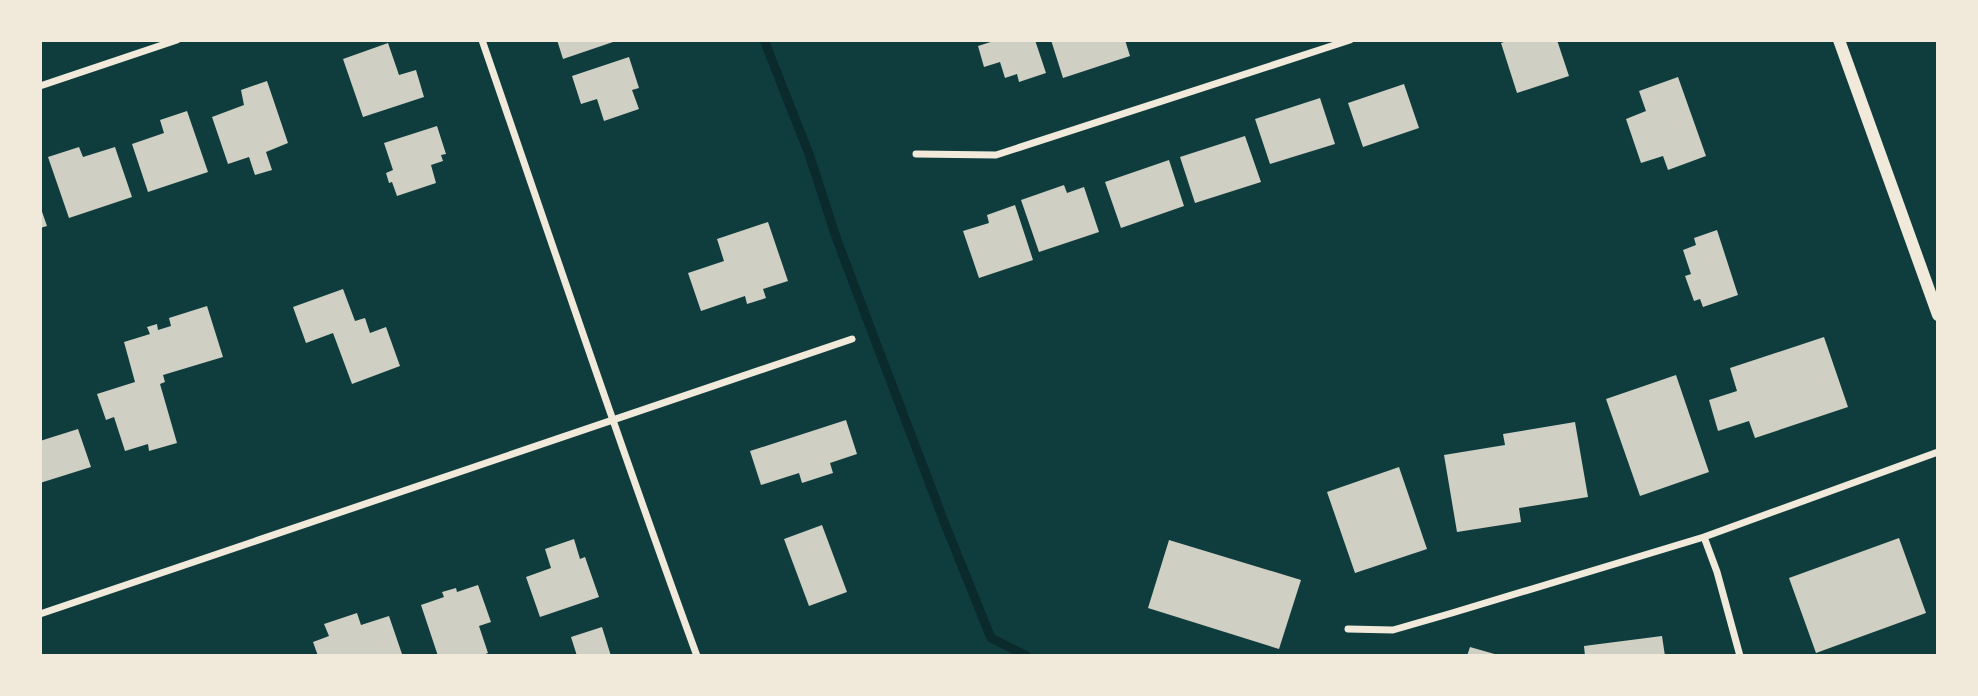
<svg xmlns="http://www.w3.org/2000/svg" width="1978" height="696" font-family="'DM Sans',sans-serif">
  <rect width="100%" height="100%" fill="#0f3d3e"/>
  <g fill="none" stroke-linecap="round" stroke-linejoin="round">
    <path stroke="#0a2a2b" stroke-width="9" d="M764,40L809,154L837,240L945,524L991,638L1027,656"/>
  </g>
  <path fill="#cfcfc3" d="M557,40H616V41L563,59Z
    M997,40H1035L1046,73L1019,82L1017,74L1005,78L1000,62L984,67L978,46Z
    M1051,40H1125L1130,56L1063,78Z
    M1510,40H1557L1569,76L1517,93L1501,43Z
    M388,43L399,75L416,70L424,97L363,117L343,59Z
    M629,57L639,88L632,90L639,109L604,121L597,99L581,104L572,76Z
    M1678,77L1706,156L1668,170L1663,156L1641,163L1626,119L1646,111L1639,91Z
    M267,81L288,143L266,152L272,170L255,175L249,157L228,164L212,117L244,105L241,90Z
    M1404,84L1419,128L1363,147L1348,103Z
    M1320,98L1335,144L1270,164L1255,119Z
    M187,111L208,172L148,192L132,144L164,133L160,120Z
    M437,126L446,154L441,155L443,161L431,165L436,183L397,196L392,182L389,183L386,173L393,170L384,143Z
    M1245,136L1261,182L1195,203L1180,157Z
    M79,147L83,157L115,147L132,197L69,218L48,157Z
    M1169,160L1184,206L1121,228L1105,182Z
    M1064,185L1067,193L1084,187L1099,232L1039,252L1021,200Z
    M1015,205L1033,260L979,278L963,231L989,223L987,215Z
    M40,206L47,226L40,228Z
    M768,222L788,281L763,289L766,298L747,304L745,296L701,311L688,273L724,261L717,239Z
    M1717,230L1738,295L1703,307L1700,299L1694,301L1685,276L1691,274L1683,250L1696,245L1694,238Z
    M343,289L355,321L365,318L370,333L386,327L400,366L352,384L333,333L306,343L293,307Z
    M207,306L223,357L163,375L165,382L160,384L177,443L149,451L148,444L125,451L114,417L106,420L97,394L135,382L124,342L150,334L147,327L157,324L158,330L171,326L169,318Z
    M1824,337L1848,407L1755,438L1749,421L1718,431L1709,400L1737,391L1730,368Z
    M1676,375L1709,472L1640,496L1606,399Z
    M846,420L857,454L830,463L833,473L802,483L799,473L761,485L750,451Z
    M1575,422L1588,497L1519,508L1521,522L1457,532L1444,455L1505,445L1503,434Z
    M78,429L91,467L40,483V441Z
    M1399,467L1427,549L1355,573L1327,492Z
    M822,525L847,592L809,606L784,539Z
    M1899,538L1926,613L1816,653L1789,578Z
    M574,539L580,559L585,557L599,597L540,617L526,577L551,568L545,549Z
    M1169,540L1301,580L1279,649L1148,608Z
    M478,585L491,622L479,626L488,653L481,656H438L421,605L444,597L442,592L456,588L457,592Z
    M357,613L361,625L389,616L402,654L318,656L313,642L329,636L324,624Z
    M602,627L611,656H577L571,637Z
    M1662,636L1665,656H1585L1584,646Z
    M1470,647L1498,655V656H1467Z"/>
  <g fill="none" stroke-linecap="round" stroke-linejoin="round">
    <path stroke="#f1e9da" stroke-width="7" d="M482,40C553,246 622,452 697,656
      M40,86L177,40
      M916,154L996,155L1350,40
      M1704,537L1717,572L1740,656
      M40,614L852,339
      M1348,629L1393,630L1452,613L1704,537L1938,452"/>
    <path stroke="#f1e9da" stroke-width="12" d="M1839,40L1938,315"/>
  </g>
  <rect width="1978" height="696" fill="none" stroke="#f1e9da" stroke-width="84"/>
</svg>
